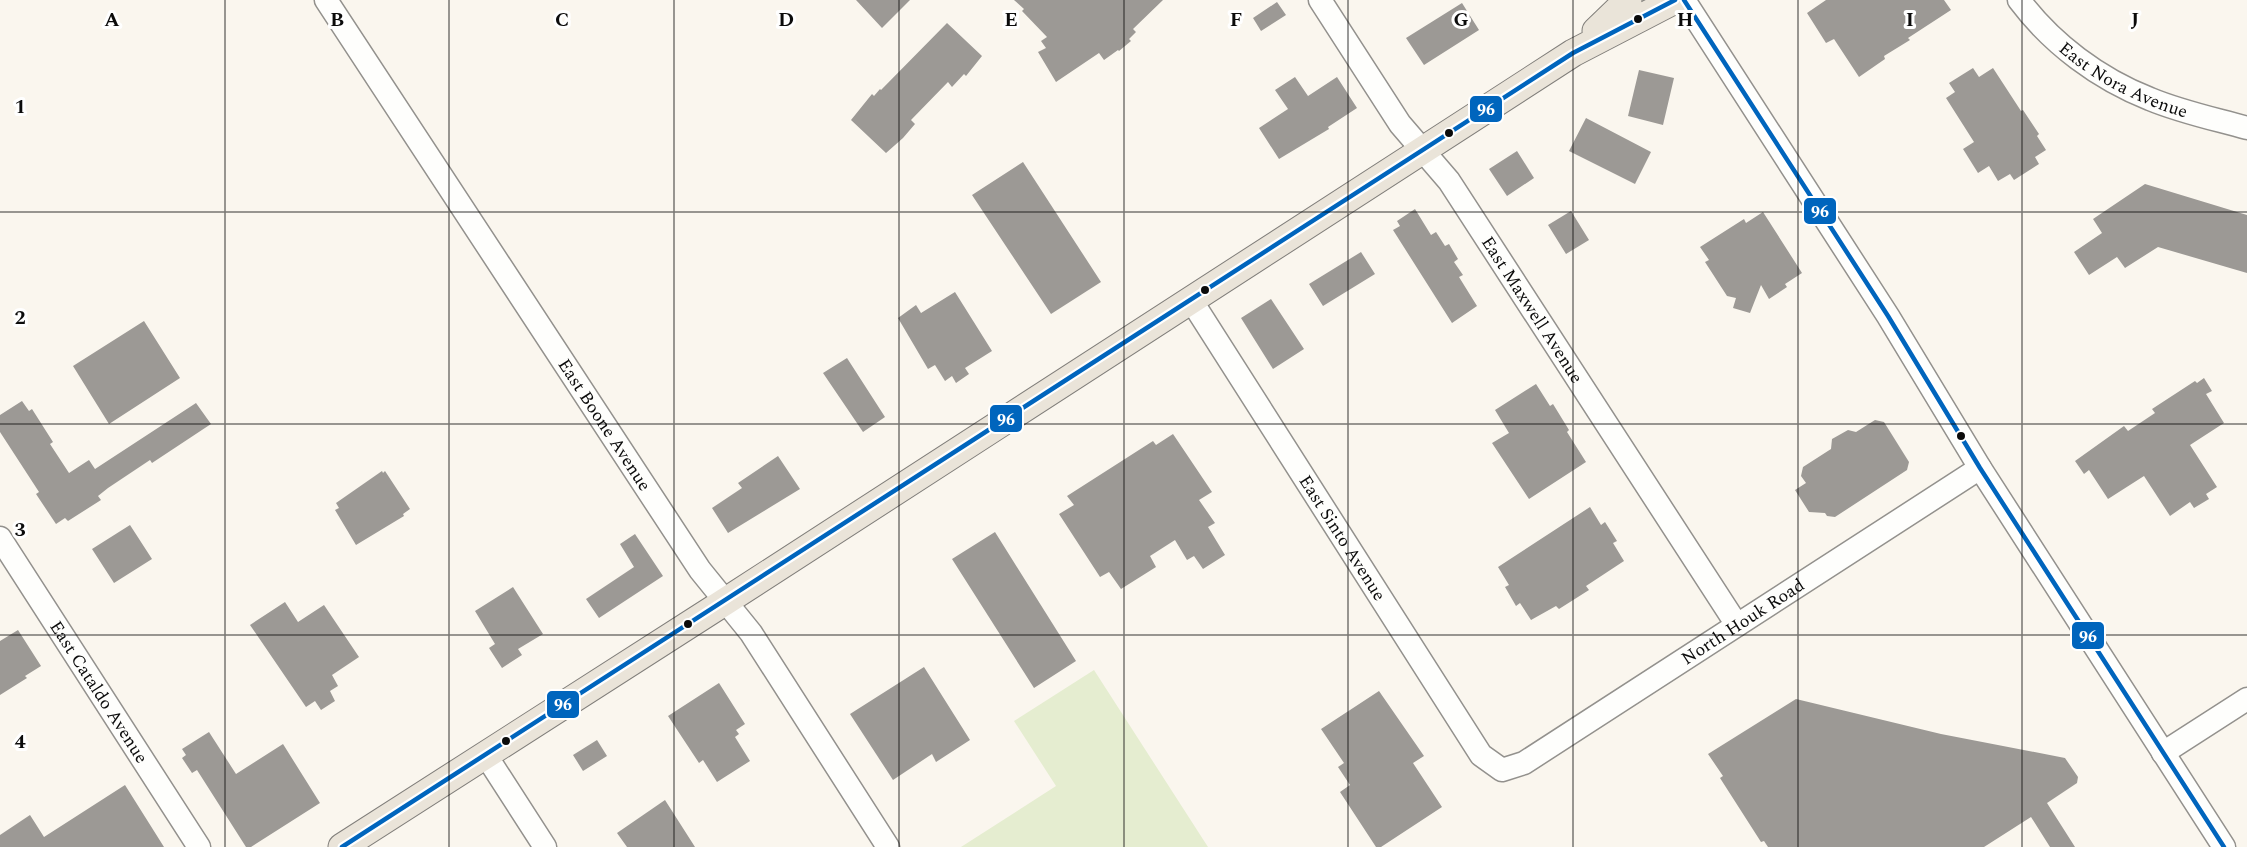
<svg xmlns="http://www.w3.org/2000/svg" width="2247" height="847" font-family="Spectral,serif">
  <rect width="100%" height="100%" fill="#faf6ee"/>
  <path fill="#e5edd0" d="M1094,670L1208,847H961L1056,786L1014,721Z"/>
  <path fill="#9c9995" d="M856,0H910L882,28Z
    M1014,0H1163L1133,29L1136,32L1129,39L1131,41L1119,51L1118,50L1104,60L1099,53L1056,82L1038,52L1046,48L1041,41L1047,37L1022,11L1024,9Z
    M1826,0H1944L1951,10L1908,38L1910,40L1884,56L1885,59L1859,77L1834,39L1826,43L1807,13Z
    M1277,2L1286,15L1261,31L1253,18Z
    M1462,3L1479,30L1424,65L1406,38Z
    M947,23L982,56L966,76L964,74L952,87L948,82L911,120L915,124L903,138L886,153L851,120L872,94L874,96L880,89L881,90Z
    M1973,68L1979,77L1993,68L2021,111L2023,110L2039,134L2037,136L2046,150L2035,157L2039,164L2014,180L2010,174L1998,181L1989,166L1978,173L1963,149L1974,142L1946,98L1955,92L1949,83Z
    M1639,70L1674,78L1663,125L1628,116Z
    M1295,77L1308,96L1337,77L1357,108L1328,127L1329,129L1279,159L1259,128L1288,109L1275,90Z
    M1586,118L1651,152L1635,184L1569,151Z
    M1517,151L1534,178L1507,196L1489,169Z
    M1023,162L1101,282L1051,314L972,195Z
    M2145,184L2247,215V273L2158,247L2125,268L2117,257L2089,275L2074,252L2102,233L2093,219Z
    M1415,209L1431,235L1436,232L1445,246L1449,244L1458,259L1454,262L1463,275L1459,277L1477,306L1452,323L1393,230L1400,226L1397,221Z
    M1571,211L1589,240L1566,254L1548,225Z
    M1763,212L1802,273L1785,284L1787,287L1769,299L1761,285L1750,313L1733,308L1736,298L1727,296L1705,262L1709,260L1700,247L1744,219L1746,223Z
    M1361,252L1375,274L1323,306L1309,284Z
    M955,292L992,351L965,368L969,374L956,383L952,376L945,381L935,365L928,369L898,318L916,305L921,313Z
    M1271,299L1304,349L1273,369L1241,318Z
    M144,321L180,378L109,424L73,366Z
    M847,358L885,417L863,432L823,373Z
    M2204,378L2212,391L2206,394L2224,423L2190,445L2217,487L2206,494L2209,499L2194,508L2190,502L2170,516L2144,476L2108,499L2089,470L2084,474L2075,461L2124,426L2128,431L2155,413L2152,409L2195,381L2197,383Z
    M1536,384L1550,406L1553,404L1569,430L1567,432L1586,462L1529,499L1492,443L1509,433L1495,410Z
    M22,401L29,411L32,409L53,442L50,444L69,473L89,460L95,469L196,403L211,424L152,463L150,460L108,488L98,496L101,500L68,521L65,518L56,524L36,494L39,492L0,432V415Z
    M1875,420L1884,422L1909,462L1907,470L1835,517L1827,516L1825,513L1809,512L1795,490L1806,483L1801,476L1803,467L1831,449L1832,439L1848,430L1856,432Z
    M1173,434L1212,492L1199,500L1215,523L1208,527L1225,555L1203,569L1194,556L1187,560L1175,540L1150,556L1156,567L1121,589L1109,572L1100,577L1059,514L1074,505L1067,496L1153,441L1156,445Z
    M778,456L800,489L728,533L712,508L742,488L738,483Z
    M382,471L383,473L385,471L410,509L403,514L404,516L356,545L335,510L339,508L336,503Z
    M1590,507L1601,525L1605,522L1617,541L1613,543L1624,561L1586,586L1589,590L1559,609L1556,606L1531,620L1520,603L1516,606L1505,587L1509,585L1498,567Z
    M130,525L152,559L114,583L92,549Z
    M995,532L1076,661L1034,688L952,559Z
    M635,534L663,576L599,618L586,599L634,567L620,544Z
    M513,587L543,634L518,649L522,655L502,668L489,648L495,644L475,611Z
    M285,602L298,622L324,605L359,657L332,675L338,686L330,691L335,701L321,710L315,701L306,707L250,625Z
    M18,630L41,666L25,676L27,678L0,695V641Z
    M924,667L970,740L936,762L932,754L893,780L850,714Z
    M719,683L745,724L736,730L739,734L735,737L750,761L717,782L703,760L699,763L668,716Z
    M1379,691L1424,756L1413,763L1442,807L1381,847H1376L1340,792L1350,785L1338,767L1344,763L1321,729Z
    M1796,699L1941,734L2065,758L2078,777L2077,783L2047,803L2075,847H2050L2031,817L1984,847H1768L1764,841L1761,842L1720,778L1723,776L1708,754Z
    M209,732L236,774L283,744L320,803L251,847H246L197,770L192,773L182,758L186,755L182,749Z
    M597,740L607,756L583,771L573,755Z
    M125,785L164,847H0V835L30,815L44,837Z
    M665,800L695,847H627L617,833Z"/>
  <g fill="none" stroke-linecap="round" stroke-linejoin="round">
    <defs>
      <g id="minor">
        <path id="s1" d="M326,0L700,570L751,633L888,847"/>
        <path id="s2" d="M1320,0L1400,124L1449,181L1737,625"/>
        <path d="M1684,0L1888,316L1980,468L2224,847"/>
        <path id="s3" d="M2019,0C2052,44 2099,79 2150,99C2181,112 2215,119 2247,128"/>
        <path id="s4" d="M1191,300L1481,755L1502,770L1524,763L1980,468"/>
        <path id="s5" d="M0,538L199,847"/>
        <path d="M2163,753L2247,699"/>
        <path d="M485,754L545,847"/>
      </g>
      <path id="major" d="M1596,31L1628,0
        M342,847L726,601L1573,53L1675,0"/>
    </defs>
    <use href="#minor" stroke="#93918d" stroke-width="25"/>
    <use href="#major" stroke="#807e7a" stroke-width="29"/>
    <use href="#minor" stroke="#fefefc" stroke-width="22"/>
    <use href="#major" stroke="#eae4d9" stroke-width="27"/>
    <defs>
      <path id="bus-1" d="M1684,0L1888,316L1980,468L2224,847
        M342,847L1573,53L1675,0"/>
    </defs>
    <use href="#bus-1" stroke="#fff" stroke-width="9"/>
    <use href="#bus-1" stroke="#0065bd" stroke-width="4.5"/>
  </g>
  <path fill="none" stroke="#0b0b0b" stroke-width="1.5" stroke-opacity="0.55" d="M225,0V847M449,0V847M674,0V847M899,0V847M1124,0V847M1348,0V847M1573,0V847M1798,0V847M2022,0V847M0,212H2247M0,424H2247M0,635H2247"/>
  <g fill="#0b0b0b" stroke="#fff" stroke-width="2">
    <circle cx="1638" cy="19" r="5"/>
    <circle cx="1449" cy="133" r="5"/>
    <circle cx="1205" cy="290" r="5"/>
    <circle cx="1961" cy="436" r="5"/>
    <circle cx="688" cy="624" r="5"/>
    <circle cx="506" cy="741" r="5"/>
  </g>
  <g text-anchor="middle" stroke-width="6" stroke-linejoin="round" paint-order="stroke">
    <g font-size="18" fill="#0b0b0b" stroke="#fff">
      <text dy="6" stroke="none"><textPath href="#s3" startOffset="134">East Nora Avenue</textPath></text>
      <text dy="6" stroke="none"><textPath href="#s2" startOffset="376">East Maxwell Avenue</textPath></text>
      <text dy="6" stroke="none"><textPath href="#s1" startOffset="508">East Boone Avenue</textPath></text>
      <text dy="6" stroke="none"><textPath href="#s4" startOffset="282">East Sinto Avenue</textPath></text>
      <text dy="6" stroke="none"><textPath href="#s4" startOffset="849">North Houk Road</textPath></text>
      <text dy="6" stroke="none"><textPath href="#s5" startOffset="183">East Cataldo Avenue</textPath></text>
    </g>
  </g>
  <g font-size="20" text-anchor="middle" font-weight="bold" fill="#0b0b0b" stroke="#fff" stroke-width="6" stroke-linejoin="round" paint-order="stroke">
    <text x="112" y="26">A</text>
    <text x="337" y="26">B</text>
    <text x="562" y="26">C</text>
    <text x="786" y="26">D</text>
    <text x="1011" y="26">E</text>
    <text x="1236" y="26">F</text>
    <text x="1461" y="26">G</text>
    <text x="1685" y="26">H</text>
    <text x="1910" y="26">I</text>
    <text x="2135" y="26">J</text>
    <text x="20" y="113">1</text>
    <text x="20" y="324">2</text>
    <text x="20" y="536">3</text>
    <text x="20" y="748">4</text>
  </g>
  <g stroke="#fff" stroke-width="2">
    <rect x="1469" y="95" width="34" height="28" rx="6" fill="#0065bd"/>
    <rect x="1803" y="197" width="34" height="28" rx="6" fill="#0065bd"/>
    <rect x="989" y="404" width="34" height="29" rx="6" fill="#0065bd"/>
    <rect x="2071" y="621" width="34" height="29" rx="6" fill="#0065bd"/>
    <rect x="546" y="690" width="34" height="29" rx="6" fill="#0065bd"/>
  </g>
  <g font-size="16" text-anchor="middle" font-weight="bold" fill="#fff">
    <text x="1486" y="115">96</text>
    <text x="1820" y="217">96</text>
    <text x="1006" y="425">96</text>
    <text x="2088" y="642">96</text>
    <text x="563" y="710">96</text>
  </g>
</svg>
